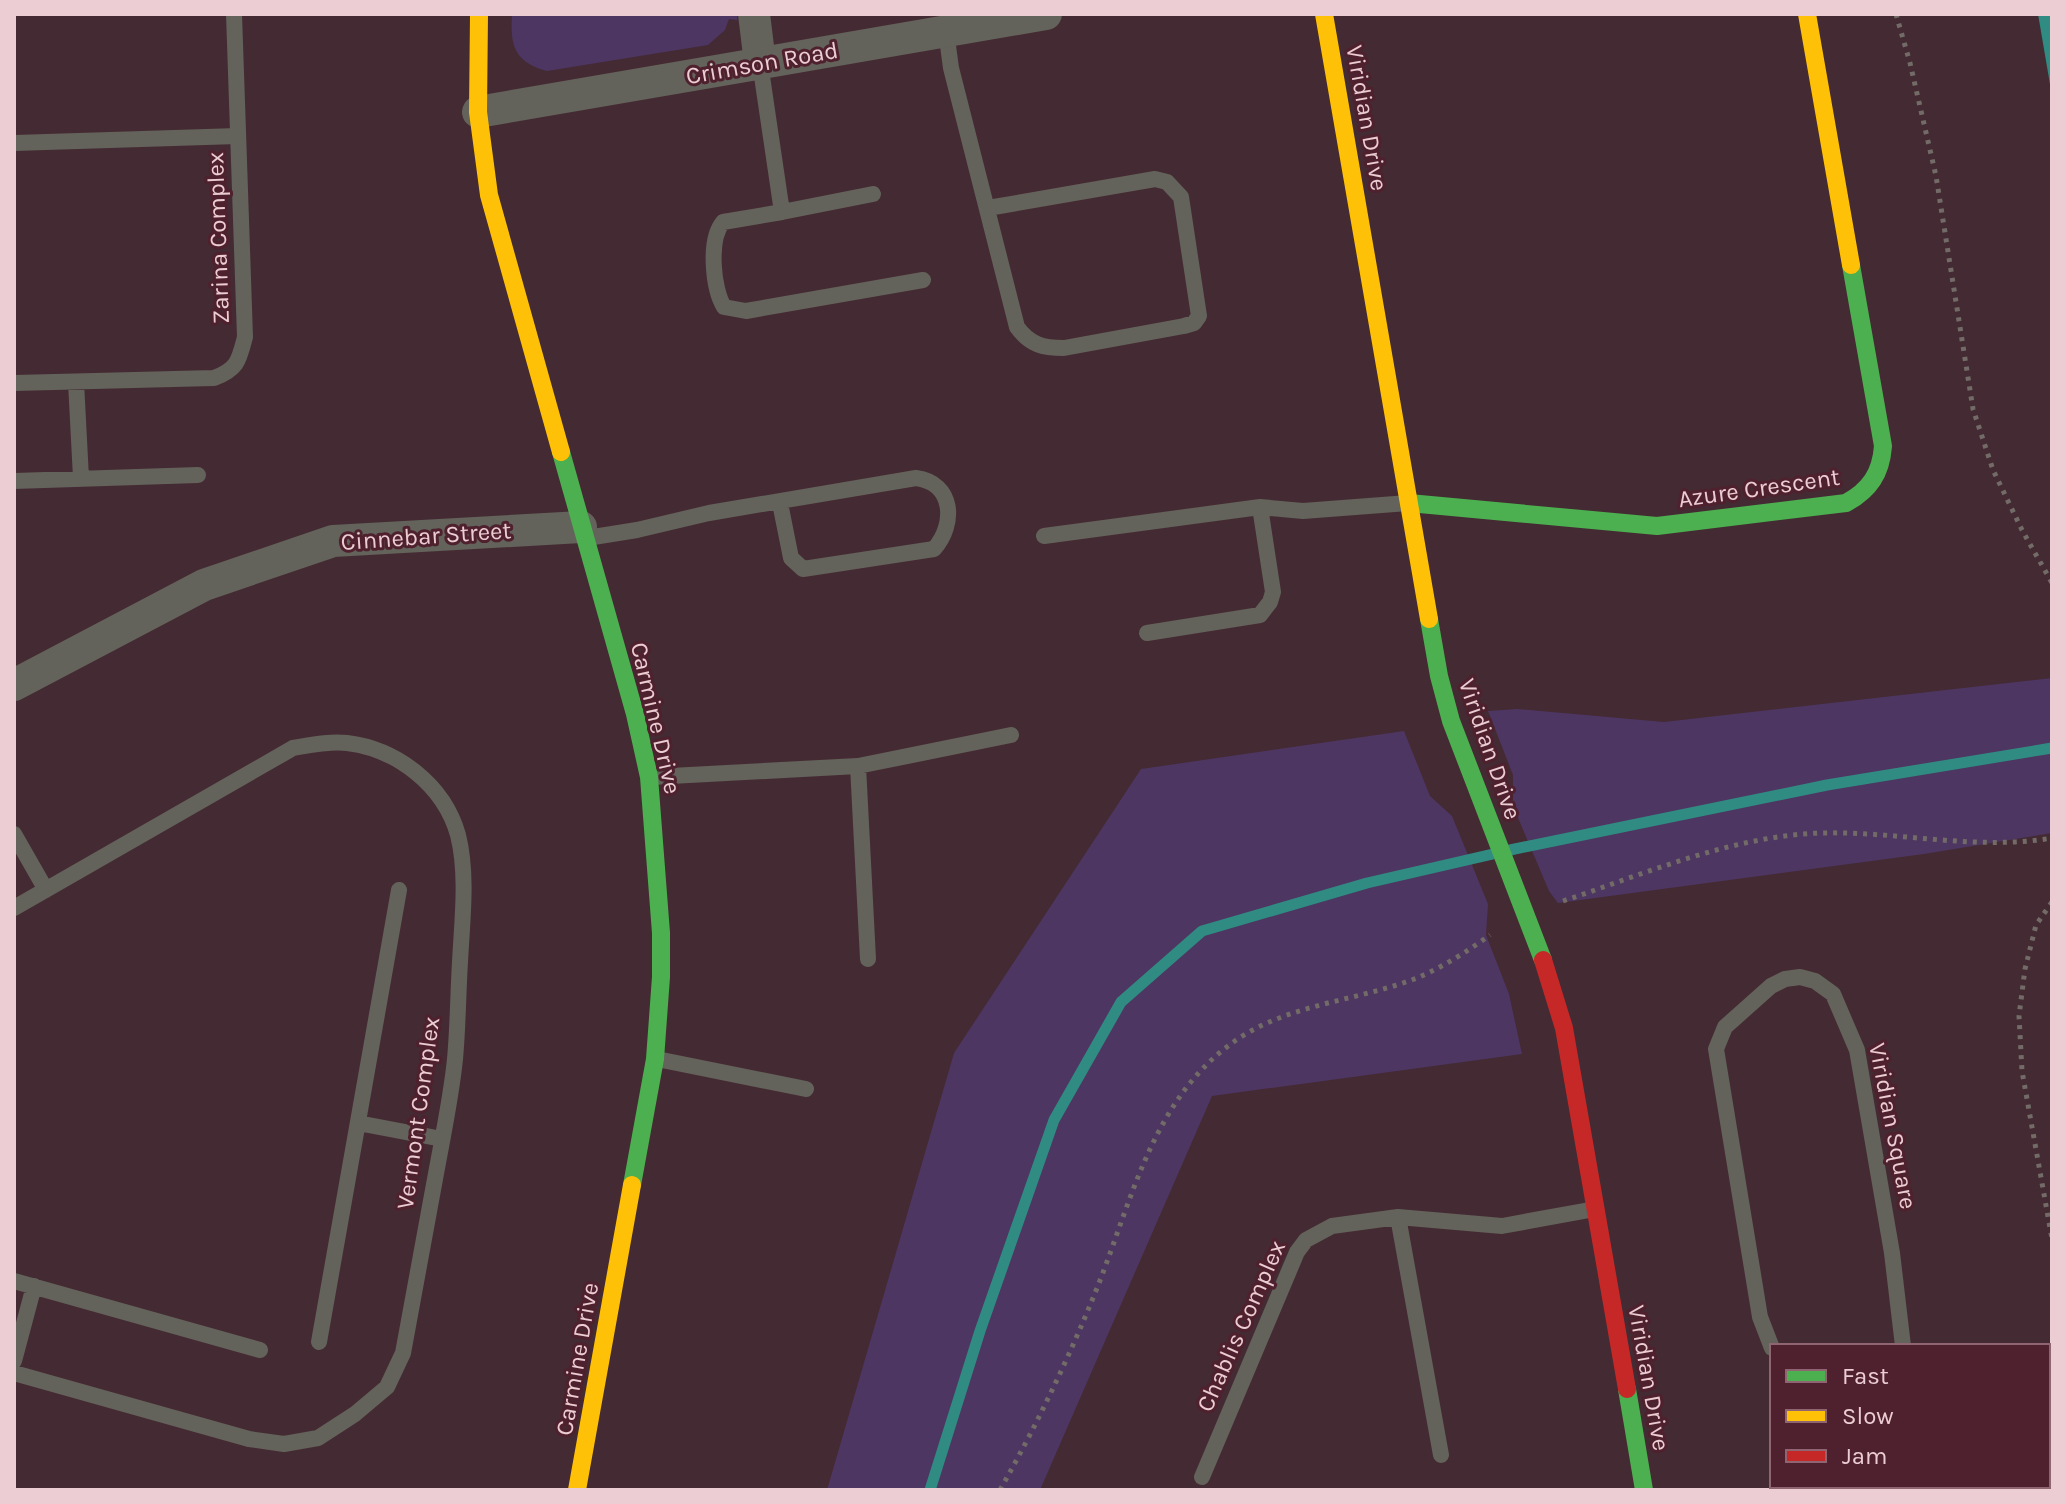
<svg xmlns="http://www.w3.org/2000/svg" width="2066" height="1504" font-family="Karla,sans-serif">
  <rect width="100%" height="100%" fill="#442a32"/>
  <path fill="#4d3661" d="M512,14H737V20L729,19L725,30L708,45L547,71C514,62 510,45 512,14Z
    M2052,678V833L1924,854L1558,903L1549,891L1513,806V775L1488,711L1517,709L1664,722Z
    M1404,731L1430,796L1452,816L1488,904L1486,935L1509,994L1522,1054L1212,1096L1040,1490H827L954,1053L1141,769Z"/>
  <path fill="#308c82" d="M2038,14H2052V96Z"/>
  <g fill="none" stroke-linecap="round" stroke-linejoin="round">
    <path stroke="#308c82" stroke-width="11" d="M1510,850L1827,785L2052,748
      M930,1490L980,1331L1054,1120L1121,1002L1202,931L1367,883L1493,854"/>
    <path stroke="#726b68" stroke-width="5" stroke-dasharray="4 6" stroke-linecap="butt" d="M1896,14L1910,63L1936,176L1973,409L1993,470L2022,530L2052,583
      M1563,901C1647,873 1732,836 1821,833C1898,831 1976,851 2052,838
      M2052,902L2036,925L2025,969L2019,1016L2022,1071L2052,1239
      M1000,1490C1035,1428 1066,1364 1093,1298C1132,1204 1151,1093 1244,1035C1297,1003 1360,1000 1417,978C1443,967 1468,951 1490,935"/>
    <path stroke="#63625b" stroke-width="16" d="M946,31L951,68L1017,327C1030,345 1043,348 1064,348L1184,326L1194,323L1199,316L1181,197L1167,182L1155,179L988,208
      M760,63L782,212L723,222C708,240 713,289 724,307L746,311L923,280
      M14,143L238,136
      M782,212L873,194
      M76,382L81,478
      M14,383L214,378C238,369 239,360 245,337L234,14
      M14,481L198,475
      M1044,536L1260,507L1303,511L1408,503
      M587,538L637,530L709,513L916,478C954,483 956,524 934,549L803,569L791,558L780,503
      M1147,633L1260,615L1270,602L1273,592L1260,507
      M858,766L868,959
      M652,777L858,766L1011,735
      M14,834L46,890
      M14,908L293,748C311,745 329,741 347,743C397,749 444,785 458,835C468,875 462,921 460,962C458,994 458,1027 455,1059C451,1099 442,1140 435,1179C424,1237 414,1295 403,1353L387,1387L355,1414L318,1438L284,1444L249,1439L14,1373
      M657,1059L806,1089
      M358,1123L442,1139
      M1398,1217L1441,1455
      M14,1281L260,1350
      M319,1342L399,890
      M1772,1348L1760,1317L1716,1049L1725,1027L1771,986L1785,979L1800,977L1815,981L1833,994L1857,1050L1892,1253L1903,1346
      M14,1361L34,1286
      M1202,1477L1297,1252L1306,1240L1332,1226L1398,1217L1502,1226L1595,1209
      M1801,1486V1490
      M1926,1486V1490"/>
    <path stroke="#63625b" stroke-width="32" d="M754,14L760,63
      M478,112L1046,14
      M14,685L204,585L333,541L581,527"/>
    <path stroke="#4caf50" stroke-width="18" d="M561,452L635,714L649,777L661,933V977L655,1059L632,1185
      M1409,503L1657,526L1846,503C1870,490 1881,473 1883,446L1851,265
      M1429,619L1439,676L1451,721L1543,960
      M1627,1389L1644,1490"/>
    <path stroke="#ffc107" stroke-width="18" d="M479,14L478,112L489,195L561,452
      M1324,14L1429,619
      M1807,14L1851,265
      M577,1490L632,1185"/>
    <path stroke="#c62828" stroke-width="18" d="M1543,960L1564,1028L1627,1389"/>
  </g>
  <g text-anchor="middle" stroke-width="6" stroke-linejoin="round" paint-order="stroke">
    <g font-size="24" fill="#eccdd3" stroke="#4f202e">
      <text transform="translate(762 63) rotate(-10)" y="8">Crimson Road</text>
      <text transform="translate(1367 118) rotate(80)" y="8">Viridian Drive</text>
      <text transform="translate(218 238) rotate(-92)" y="8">Zarina Complex</text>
      <text transform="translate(1759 488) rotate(-8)" y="8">Azure Crescent</text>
      <text transform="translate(426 536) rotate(-4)" y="8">Cinnebar Street</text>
      <text transform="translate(656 718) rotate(77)" y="8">Carmine Drive</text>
      <text transform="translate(1490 749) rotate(71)" y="8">Viridian Drive</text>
      <text transform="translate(418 1113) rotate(-82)" y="8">Vermont Complex</text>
      <text transform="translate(1893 1126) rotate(79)" y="8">Viridian Square</text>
      <text transform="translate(1241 1326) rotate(-66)" y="8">Chablis Complex</text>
      <text transform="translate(577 1359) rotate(-80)" y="8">Carmine Drive</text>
      <text transform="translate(1649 1378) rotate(80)" y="8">Viridian Drive</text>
    </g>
  </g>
  <rect width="2066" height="1504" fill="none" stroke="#eccdd3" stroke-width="32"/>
  <rect x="1770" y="1344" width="280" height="144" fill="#4f202e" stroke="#8e6570" stroke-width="2"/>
  <rect x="1786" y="1370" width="40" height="12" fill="#4caf50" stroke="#8e6570" stroke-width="2"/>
  <text x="1842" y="1384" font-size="24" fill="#eccdd3">Fast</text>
  <rect x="1786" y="1410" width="40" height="12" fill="#ffc107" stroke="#8e6570" stroke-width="2"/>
  <text x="1842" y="1424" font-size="24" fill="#eccdd3">Slow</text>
  <rect x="1786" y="1450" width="40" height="12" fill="#c62828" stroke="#8e6570" stroke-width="2"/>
  <text x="1842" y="1464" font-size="24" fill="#eccdd3">Jam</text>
</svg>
